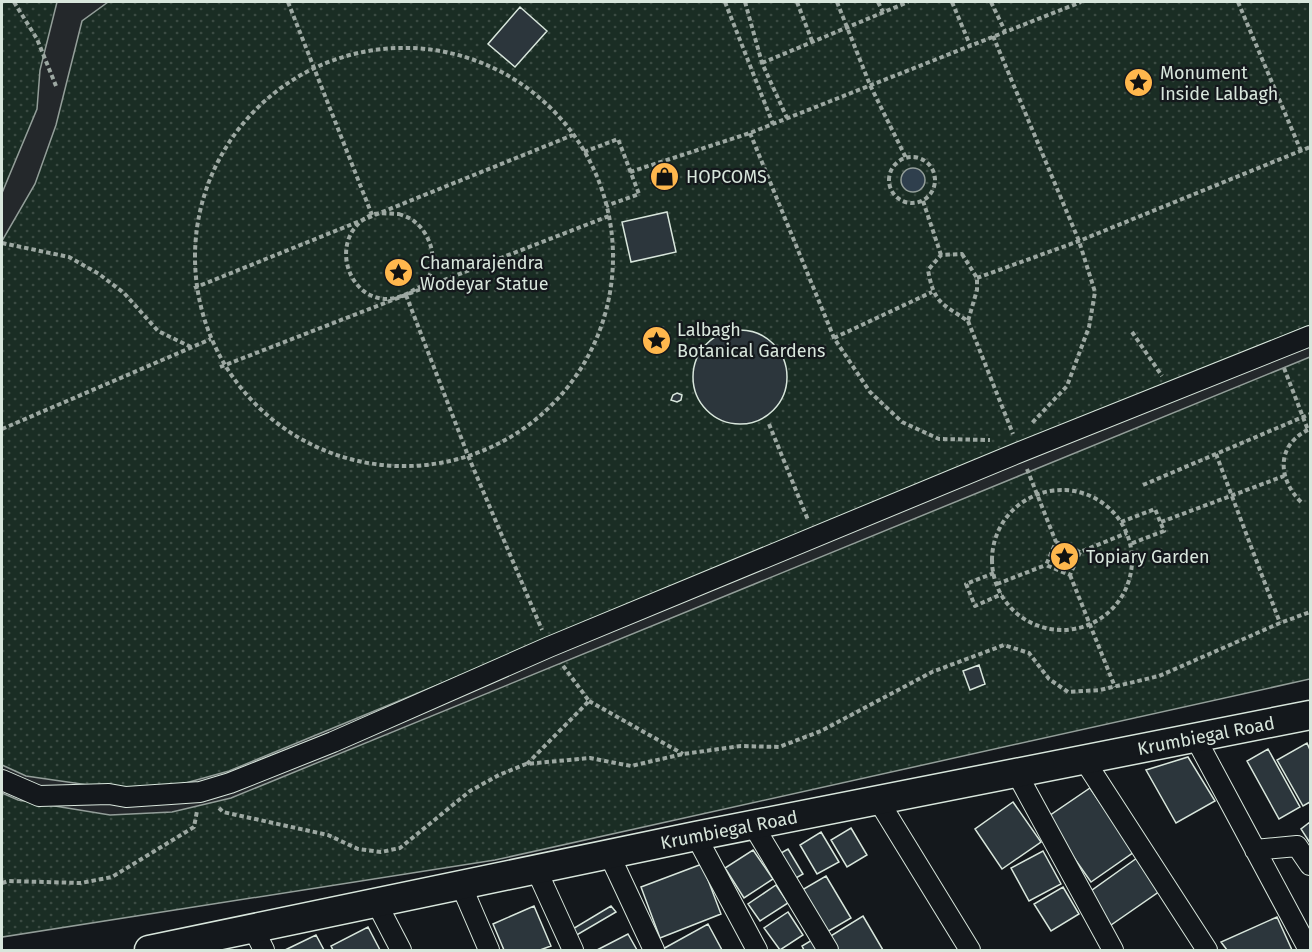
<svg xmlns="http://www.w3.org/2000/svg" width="1312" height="952" font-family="'Fira Sans',sans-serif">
  <defs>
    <pattern id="park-dots" width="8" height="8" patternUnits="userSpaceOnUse" patternTransform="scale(1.5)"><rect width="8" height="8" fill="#1a2d24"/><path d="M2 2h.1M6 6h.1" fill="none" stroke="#3b4b43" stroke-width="1.8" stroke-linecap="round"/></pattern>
  </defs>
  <rect width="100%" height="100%" fill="#14181c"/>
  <path fill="url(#park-dots)" stroke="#939e99" stroke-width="1.5" d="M2,2H1310V679L495,860L2,937Z"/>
  <path fill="#24282b" stroke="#939e99" stroke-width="1.5" d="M57,2H108L82,21L56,125L35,184L2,241V193L37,109L40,70Z
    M1310,325V357L231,798L172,812L110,815L18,800L2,793V765L26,776L116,789L182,784L229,771Z"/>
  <path fill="#2f3f4d" stroke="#939e99" stroke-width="1.5" d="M901 180a12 12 0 1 1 24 0a12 12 0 1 1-24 0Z"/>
  <path fill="#2c363c" stroke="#d8e6dc" stroke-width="1.5" d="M520,7L547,31L515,67L488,44Z
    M667,212L676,252L631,262L622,222Z
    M693 377a47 47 0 1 1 94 0a47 47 0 1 1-94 0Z
    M677,393L682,395L681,400L677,402L671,400L673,395Z
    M979,665L985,684L970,690L963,671Z
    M1307,743L1310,750V802L1303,806L1277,760Z
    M1268,749L1300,807L1279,819L1247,761Z
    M1188,757L1215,801L1176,823L1146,770Z
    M1090,788L1134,852L1091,882L1046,818Z
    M1013,802L1041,842L1002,869L975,829Z
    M1310,822V843L1301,829Z
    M851,828L867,855L847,867L831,840Z
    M821,832L839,862L817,874L800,845Z
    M788,849L803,874L789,882L774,857Z
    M753,850L773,879L744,898L725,868Z
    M1043,851L1061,884L1029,901L1011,868Z
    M1137,858L1160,891L1111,925L1088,893Z
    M702,864L721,914L660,938L641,887Z
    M826,876L851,918L827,932L802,890Z
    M776,885L788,903L760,921L748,904Z
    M1063,887L1079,914L1051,931L1034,904Z
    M534,906L551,946L540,950H504L493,924Z
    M611,906L616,912L575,936L571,930Z
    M788,912L803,935L780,950L764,928Z
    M863,916L883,950H837L829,937Z
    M1277,917L1292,950H1227L1221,942Z
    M708,924L722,950H661Z
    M368,927L380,950H333L331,946Z
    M628,934L637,950H597Z
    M316,935L324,950H285Z
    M812,940L819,950H804L802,946Z"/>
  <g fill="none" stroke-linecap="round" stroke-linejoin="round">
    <defs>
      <path id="street" d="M1196,739L1309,950
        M1083,758L1207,950
        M1016,772L1113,950
        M2,780L39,796L109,794L126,797L200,792L230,783L333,742L549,647L1020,452L1310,336
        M878,800L970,950
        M753,825L828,950
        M696,836L757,950
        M1255,850L1297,846L1310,865
        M609,854L654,950
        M536,869L573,950
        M461,885L489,950
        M376,902L401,950
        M254,930L264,950"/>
      <path id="secondary" d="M149,950L696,836L1310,715"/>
    </defs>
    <use href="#street" stroke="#d8e6dc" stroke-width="22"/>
    <use href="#secondary" stroke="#d8e6dc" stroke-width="31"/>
    <path stroke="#9da8a2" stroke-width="4" stroke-dasharray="4.5 3" stroke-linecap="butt" d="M14,2L37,39L56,86
      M288,2L372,215
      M725,2L773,124
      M745,2L762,63L787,118
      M797,2L812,41
      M837,2L870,85L906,158
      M878,2L883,12
      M952,2L970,45
      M991,2L1005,31
      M1238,2L1301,151
      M993,36L1079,241L1095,292L1089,327L1067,386L1032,423
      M195 257a209 209 0 1 1 418 0a209 209 0 1 1-418 0Z
      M762,63L908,2
      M750,133L834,338L870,392L902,422L939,439L990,440
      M584,152L618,139L639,194L606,206
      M889 180a23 23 0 1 1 46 0a23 23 0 1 1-46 0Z
      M630,172L750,133L1081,2
      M923,201L941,255
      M399,214C404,216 411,218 415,222C432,235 440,266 424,284C421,287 415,289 412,291C356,325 319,240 371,215C378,212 391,214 399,214Z
      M2,243L69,257L99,274L124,293L158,331L191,347
      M962,254L977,278V290L968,321C941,303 934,303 928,270L941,255Z
      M977,278L1079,241L1310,147
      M194,288L573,135
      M406,295L469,458L542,630
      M968,321L1013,434
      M1132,332L1162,376
      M834,338L932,292
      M220,367L609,216
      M1284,368L1308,430
      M769,424L808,520
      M2,429L211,339
      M1216,454L1280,623
      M1027,469L1056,542
      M1143,485L1310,414
      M992 560a70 70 0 1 1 140 0a70 70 0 1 1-140 0Z
      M1301,502C1277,478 1276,444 1310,429
      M1121,522L1155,509L1164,531L1130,544
      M1161,522L1284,476
      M1080,552L1056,542L1046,565L1070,575L1080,552L1127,533
      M994,573L966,584L975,606L1002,594
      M1070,575L1115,687
      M997,584L1046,565
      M589,701L683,754
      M527,764L589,701L561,663
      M219,808L223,812L328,835L358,849L381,852L400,848L470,791L499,775L526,764L590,758L631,766L683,754L741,746L779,747L821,731L932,672L1004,645L1029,653L1049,679L1068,692L1100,690L1159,676L1280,623L1310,612
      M2,883L9,881L81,883L112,877L194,827L197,811"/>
    <use href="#street" stroke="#14181c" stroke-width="20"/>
    <use href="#secondary" stroke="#14181c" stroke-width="28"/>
  </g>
  <defs>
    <symbol id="sight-disc" viewBox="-11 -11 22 22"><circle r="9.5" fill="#ffb74d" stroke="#14181c"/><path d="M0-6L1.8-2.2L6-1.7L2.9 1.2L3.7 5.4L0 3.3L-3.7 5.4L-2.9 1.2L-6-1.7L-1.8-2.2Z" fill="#111"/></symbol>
    <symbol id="shop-disc" viewBox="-11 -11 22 22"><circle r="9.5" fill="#ffb74d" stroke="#14181c"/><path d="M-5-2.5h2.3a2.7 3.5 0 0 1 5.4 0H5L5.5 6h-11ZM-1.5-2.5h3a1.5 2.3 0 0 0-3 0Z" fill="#111"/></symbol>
  </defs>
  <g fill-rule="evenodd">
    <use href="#sight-disc" x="1122" y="66" width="33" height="33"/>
    <use href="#shop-disc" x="648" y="160" width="33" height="33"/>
    <use href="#sight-disc" x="382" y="256" width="33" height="33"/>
    <use href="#sight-disc" x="640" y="324" width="33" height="33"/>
    <use href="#sight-disc" x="1048" y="540" width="33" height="33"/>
  </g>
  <g text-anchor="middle" stroke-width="4.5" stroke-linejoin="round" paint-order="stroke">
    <g font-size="18" fill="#d8e6dc" stroke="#14181c" text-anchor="start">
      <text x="1160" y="79">Monument<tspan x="1160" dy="21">Inside Lalbagh</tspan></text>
      <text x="686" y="183">HOPCOMS</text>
      <text x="420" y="269">Chamarajendra<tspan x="420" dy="21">Wodeyar Statue</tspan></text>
      <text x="677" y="336">Lalbagh<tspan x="677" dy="21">Botanical Gardens</tspan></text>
      <text x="1086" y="563">Topiary Garden</text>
    </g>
    <g font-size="18" fill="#d8e6dc" stroke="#14181c">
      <text transform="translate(1206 736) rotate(-11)" y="6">Krumbiegal Road</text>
      <text transform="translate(729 830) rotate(-11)" y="6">Krumbiegal Road</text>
    </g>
  </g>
  <rect width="1312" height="952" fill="none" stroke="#d8e6dc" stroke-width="6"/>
</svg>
